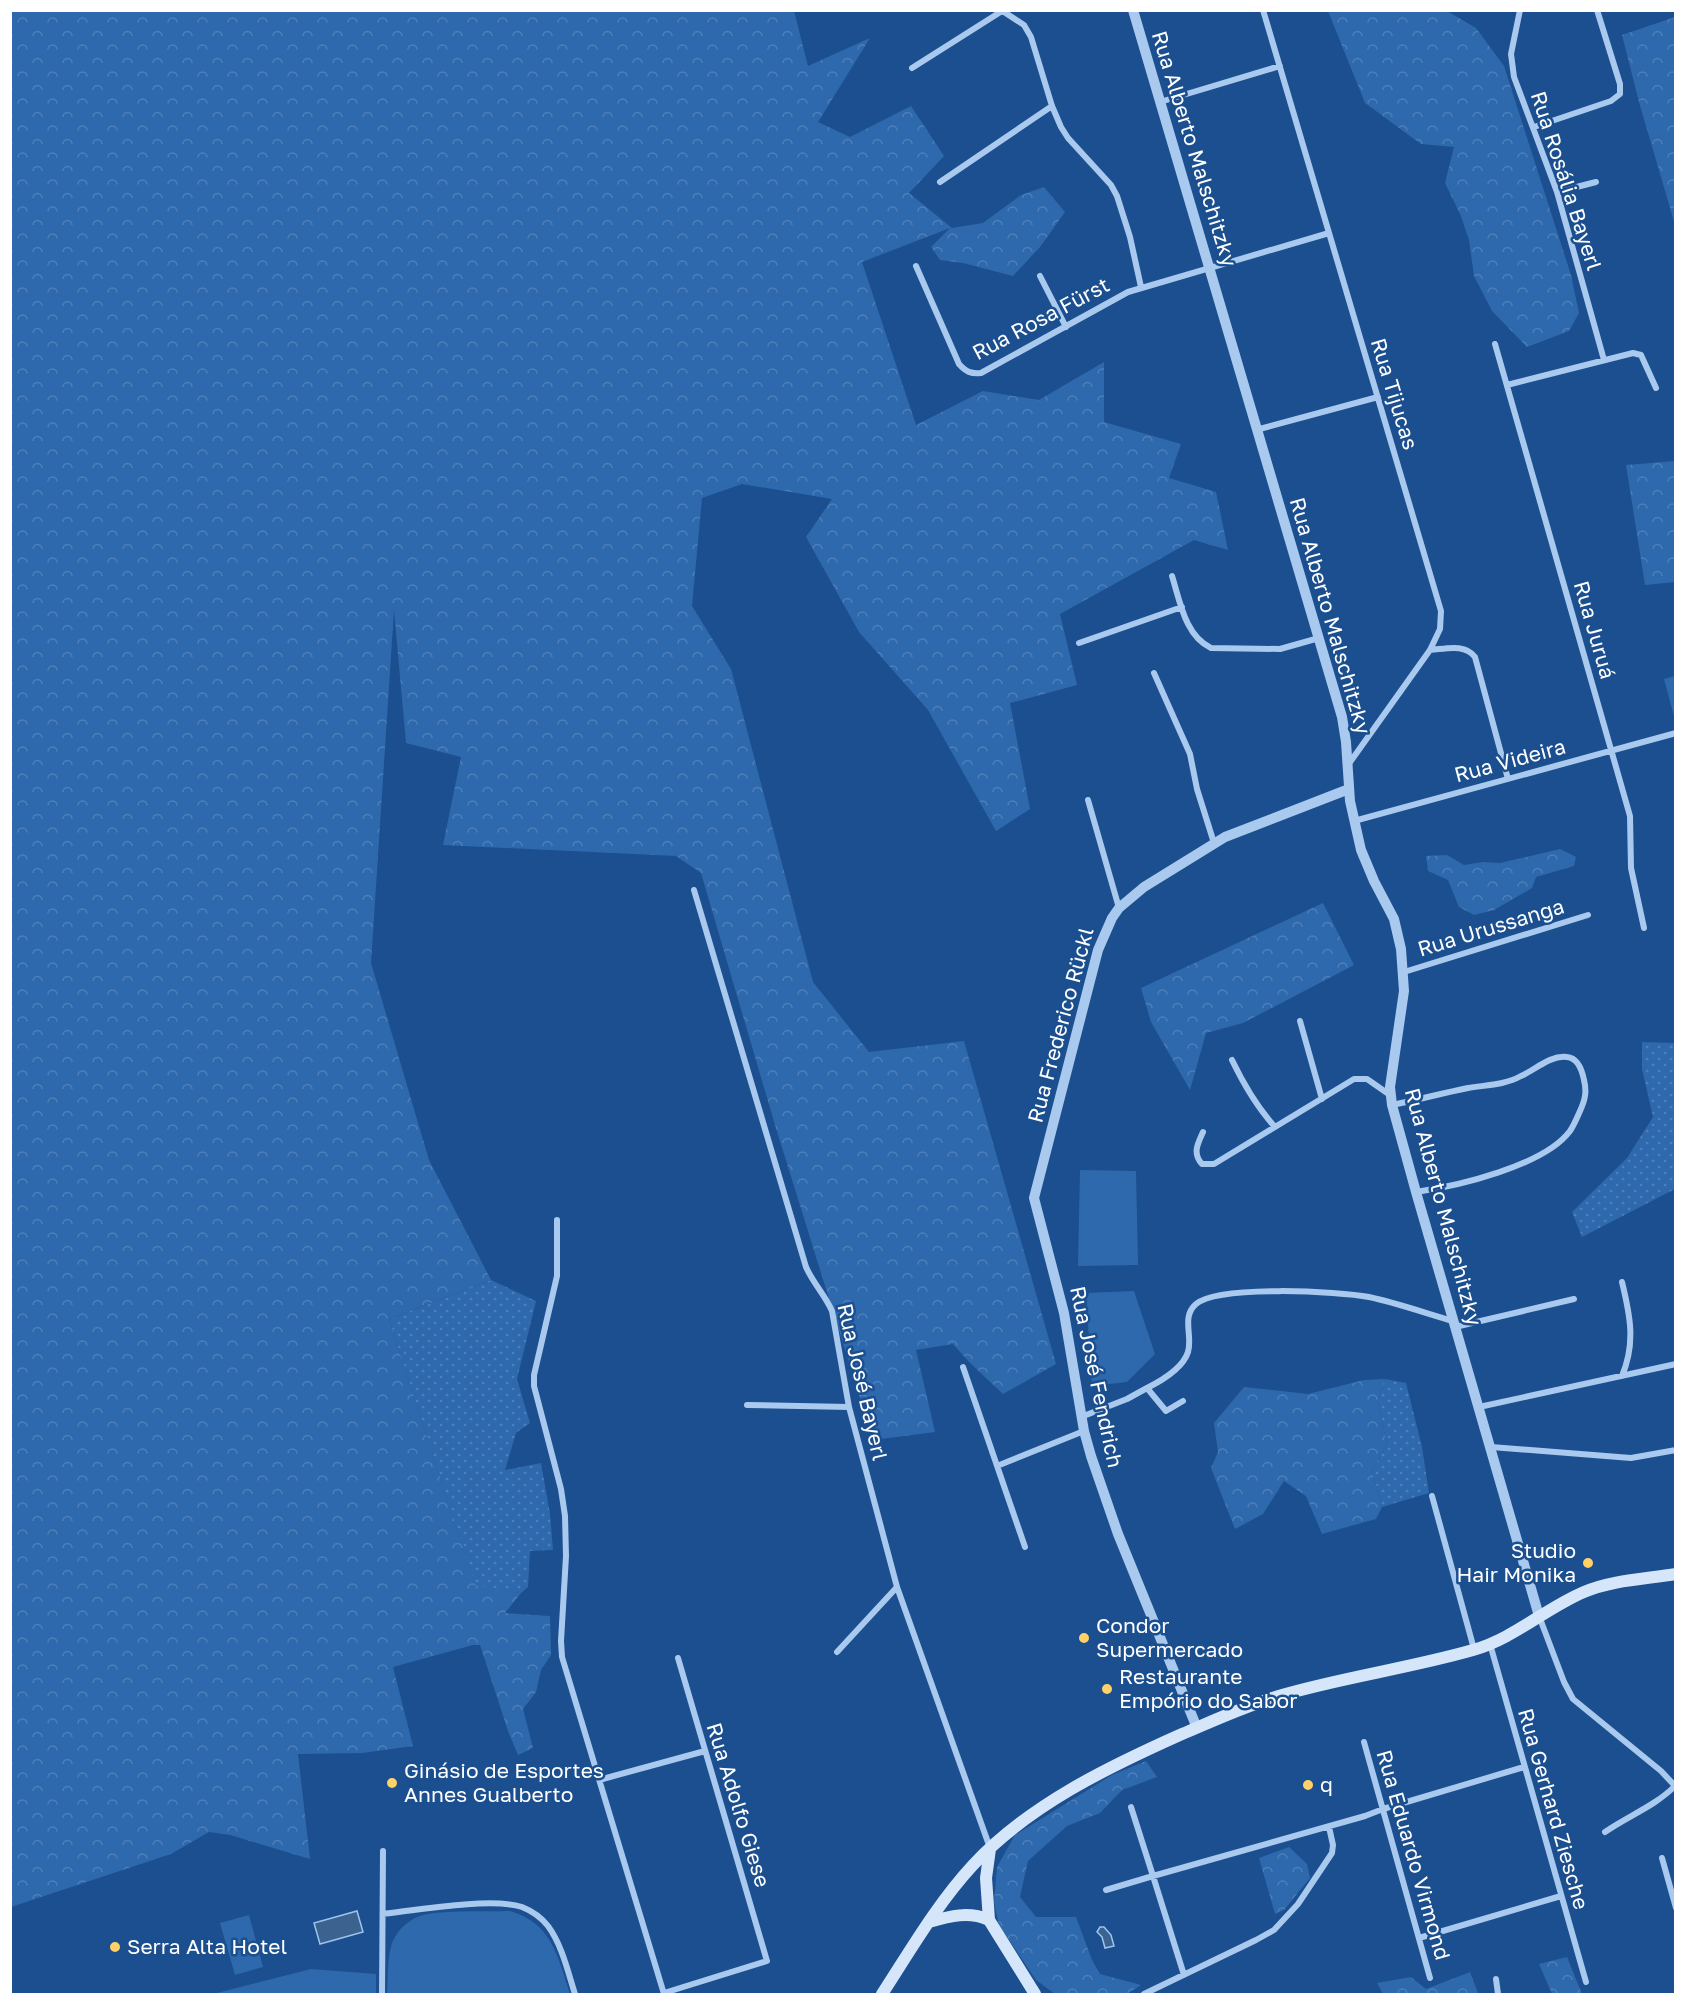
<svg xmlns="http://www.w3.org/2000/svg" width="1686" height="2005" font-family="'Golos Text',sans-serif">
  <defs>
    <pattern id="grass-dots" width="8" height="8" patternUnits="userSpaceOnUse" patternTransform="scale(1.5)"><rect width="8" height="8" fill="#2e69ad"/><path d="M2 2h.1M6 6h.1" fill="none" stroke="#4d80b9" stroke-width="1.8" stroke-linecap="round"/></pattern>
    <pattern id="forest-crowns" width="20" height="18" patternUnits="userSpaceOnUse" patternTransform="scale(1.5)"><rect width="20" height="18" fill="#2e69ad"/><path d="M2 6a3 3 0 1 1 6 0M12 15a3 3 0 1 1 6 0" fill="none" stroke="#4d80b9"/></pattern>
  </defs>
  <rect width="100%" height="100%" fill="#1b4f8f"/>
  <path fill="url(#grass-dots)" d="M1642,1042L1675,1043V1189L1582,1237L1572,1212L1627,1158L1653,1117L1642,1069Z
    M491,1280L536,1301L517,1379L530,1423L516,1433L505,1470L541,1463L550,1514L553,1550L530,1551L528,1587L521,1593L475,1586L389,1319Z
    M1385,1379L1406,1383L1422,1447L1429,1493L1382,1507L1372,1470L1387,1444L1378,1402Z"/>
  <path fill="url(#forest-crowns)" d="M10,11H794L808,66L870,38L818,122L850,137L911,106L944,156L909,193L952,228L983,223L1021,195L1044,187L1065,212L1040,247L1013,276L963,263L940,260L931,247L950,228L862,262L916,425L983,391L1039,400L1104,362V422L1181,444L1169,478L1216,492L1228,550L1194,540L1060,614L1077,685L1010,703L1030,809L996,831L928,710L859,632L806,537L832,499L742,484L702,498L692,606L731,669L813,982L869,1052L964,1041L1056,1364L1003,1394L970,1363L953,1344L916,1350L935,1432L873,1440L775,1125L701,873L676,856L443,845L461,757L406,743L394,610L371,963L429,1160L491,1280L389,1319L475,1585L521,1593L505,1613L550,1616L551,1655L541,1670L536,1692L523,1709L533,1748L518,1755L508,1731L480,1645H473L393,1667L413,1746L362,1753L298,1754L310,1859L230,1835L209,1832L171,1854L11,1907Z
    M1328,11H1447L1476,28L1504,66L1571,275L1579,313L1569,331L1527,347L1492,311L1474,276L1469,240L1461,216L1445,183L1454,147L1421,144L1365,103Z
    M1675,17H1676L1675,225L1639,102L1622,35Z
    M1675,461V582L1645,585L1626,465Z
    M1560,849L1576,857L1574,866L1536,877L1532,888L1494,910L1474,915L1459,907L1448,880L1428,871L1426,856L1447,855L1464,865L1483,862L1500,863Z
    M1323,903L1354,965L1243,1023L1206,1033L1190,1090L1151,1022L1141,988Z
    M1385,1379L1378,1402L1387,1444L1372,1470L1382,1507L1376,1519L1322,1534L1306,1496L1284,1481L1263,1514L1235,1529L1211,1468L1218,1452L1214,1423L1244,1387L1308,1394L1364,1380Z
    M1146,1761L1157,1777L1122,1790L1100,1813L1067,1826L1028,1861L1020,1897L1036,1917H1076L1092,1960L1100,1974L1141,1985L1127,1994H1055L1036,1980L999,1925L994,1902L997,1867L1015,1835L1112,1775Z
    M1289,1847L1307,1864L1310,1878L1284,1910L1275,1914L1259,1858Z
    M1567,1957L1582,1994H1552L1539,1964Z
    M1470,1972L1478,1993L1477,1994H1383L1377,1983L1411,1977L1426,1989Z"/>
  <path fill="#2e69ad" d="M1675,676L1676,720H1675L1664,679Z
    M1080,1170L1136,1171L1138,1265L1078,1266Z
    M1134,1291L1155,1354L1127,1382L1092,1386L1086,1293Z
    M510,1911C552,1923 558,1957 570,1994H387C388,1979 387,1958 392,1943C397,1931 405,1923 417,1917C435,1909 489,1912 510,1911Z
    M249,1915L263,1967L235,1975L220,1923Z
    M311,1969L376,1974V1994H213Z"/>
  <path fill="#3c6290" stroke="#9cc4f0" stroke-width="1.5" d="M357,1911L363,1932L320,1944L314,1923Z
    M1100,1927H1104L1111,1935L1114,1946L1105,1948L1102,1937L1097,1932Z"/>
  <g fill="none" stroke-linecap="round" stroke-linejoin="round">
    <path stroke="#a9c9ee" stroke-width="6" d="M1001,10L1024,25L1031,37L1052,106L1061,127L1068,138L1111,185L1117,196L1130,237L1141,287
      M1263,10L1441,611L1440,629L1430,650L1348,765
      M1520,10L1511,54L1514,77L1557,192L1604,360
      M912,68L1002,11
      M1160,102L1280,66
      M1534,127L1611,101L1620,94V84L1597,10
      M940,182L1052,106
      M1557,192L1596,182
      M916,266L959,364C966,372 971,374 981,373L1128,292L1329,233
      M1040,276L1066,327
      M1495,344L1630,816L1631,868L1644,928
      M1507,385L1633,353L1641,355L1656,388
      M1256,430L1378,397
      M1172,576C1180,601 1185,636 1211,648L1280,649L1319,638
      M1079,643L1182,607
      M1430,650C1445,649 1465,643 1475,657L1508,779
      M1154,673L1190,754L1197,789L1214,843
      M1088,800L1119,908
      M1354,821L1676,733
      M694,890L806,1267C813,1283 825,1295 832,1311L849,1407L897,1587L990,1848
      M1404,972L1588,915
      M1300,1021L1322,1099
      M1232,1060C1244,1085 1256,1106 1275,1127
      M1392,1105C1417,1100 1443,1093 1468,1088C1486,1085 1505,1085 1521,1076C1535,1070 1550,1055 1567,1057C1578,1058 1582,1070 1584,1080C1587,1092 1585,1100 1580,1111C1577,1118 1574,1125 1570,1131C1544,1166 1457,1186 1416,1192
      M1203,1132C1198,1143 1192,1153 1202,1164H1214L1354,1079H1367L1390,1095
      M557,1220V1276L534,1375V1386L561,1489L565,1516L566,1556L561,1641L562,1657L664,1994
      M1622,1282C1630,1315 1636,1343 1622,1376
      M1455,1327L1574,1299
      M963,1367L1025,1547
      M1147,1388C1161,1381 1183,1368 1188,1352C1193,1336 1181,1317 1196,1304C1218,1285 1339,1291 1369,1297C1397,1303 1425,1313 1453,1321
      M747,1405L849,1407
      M1479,1407L1676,1364
      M1081,1417L1127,1399L1147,1388L1166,1411L1183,1401
      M1491,1447L1631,1458L1676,1450
      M997,1466L1084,1431
      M1432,1496L1474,1649
      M1539,1616L1564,1682L1573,1699L1661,1771L1676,1787
      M1490,1644L1586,1982
      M837,1652L897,1587
      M1364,1742L1430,1978
      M599,1780L705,1751
      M1605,1832C1628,1816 1655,1806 1675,1786
      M1662,1858L1676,1908
      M1106,1890L1153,1876L1131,1807
      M383,1914C417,1910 492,1897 522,1907C532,1911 541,1917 548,1926C562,1945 568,1972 575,1994
      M1419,1938L1561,1896
      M1184,1975L1153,1876L1365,1816L1383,1809L1524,1767
      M1496,1979L1498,1994
      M664,1993L767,1961L678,1658
      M382,1994L383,1851
      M1144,1994L1256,1940L1274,1930L1298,1904L1332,1853L1333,1845L1329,1827"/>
    <path stroke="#a9c9ee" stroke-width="10" d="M1133,10L1342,717L1346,742L1350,801L1361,850L1374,881L1394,919L1401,949L1404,991L1390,1087L1392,1105L1416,1192L1539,1616
      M1197,1728L1118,1534L1091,1456L1084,1431L1064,1313L1034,1198L1098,950L1112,918L1119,908L1144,887L1225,837L1349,789"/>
    <path stroke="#d6e6fa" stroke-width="12" d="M990,1849L986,1878L989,1920L1035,1994
      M929,1922C950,1916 969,1911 989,1920
      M882,1994C910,1951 937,1904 973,1865C1029,1805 1108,1767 1182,1734C1215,1720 1247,1705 1282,1695C1344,1677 1410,1668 1473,1650C1513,1639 1546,1608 1584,1592C1612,1580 1646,1579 1676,1574"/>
  </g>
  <g fill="#ffd166" stroke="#1b4f8f" stroke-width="2">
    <circle cx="1588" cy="1563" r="6"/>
    <circle cx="1084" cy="1638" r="6"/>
    <circle cx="1107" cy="1689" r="6"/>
    <circle cx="392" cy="1783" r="6"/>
    <circle cx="1308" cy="1785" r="6"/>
    <circle cx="115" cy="1947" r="6"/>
  </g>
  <g text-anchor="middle" stroke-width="5" stroke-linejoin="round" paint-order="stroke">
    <g font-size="21" fill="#fff" stroke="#1b4f8f">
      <text transform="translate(1194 149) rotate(73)" y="7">Rua Alberto Malschitzky</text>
      <text transform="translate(1566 181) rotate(72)" y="7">Rua Rosália Bayerl</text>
      <text transform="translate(1041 319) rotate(-28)" y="7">Rua Rosa Fürst</text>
      <text transform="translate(1394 394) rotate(73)" y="7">Rua Tijucas</text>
      <text transform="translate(1330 616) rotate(74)" y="7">Rua Alberto Malschitzky</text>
      <text transform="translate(1594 630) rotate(74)" y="7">Rua Juruá</text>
      <text transform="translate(1510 761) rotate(-15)" y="7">Rua Videira</text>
      <text transform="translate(1491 928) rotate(-17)" y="7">Rua Urussanga</text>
      <text transform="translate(1061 1025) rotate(-75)" y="7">Rua Frederico Rückl</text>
      <text transform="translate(1443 1207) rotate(75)" y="7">Rua Alberto Malschitzky</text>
      <text transform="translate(1096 1377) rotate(78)" y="7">Rua José Fendrich</text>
      <text transform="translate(862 1382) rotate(77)" y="7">Rua José Bayerl</text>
      <text transform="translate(738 1805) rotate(73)" y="7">Rua Adolfo Giese</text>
      <text transform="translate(1553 1809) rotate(74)" y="7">Rua Gerhard Ziesche</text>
      <text transform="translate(1413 1855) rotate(74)" y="7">Rua Eduardo Virmond</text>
    </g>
    <g font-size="21" fill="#fff" stroke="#1b4f8f" text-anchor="start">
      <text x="1576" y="1558" text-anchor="end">Studio<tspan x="1576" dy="24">Hair Monika</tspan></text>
      <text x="1096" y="1633">Condor<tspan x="1096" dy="24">Supermercado</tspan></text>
      <text x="1119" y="1684">Restaurante<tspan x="1119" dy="24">Empório do Sabor</tspan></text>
      <text x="404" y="1778">Ginásio de Esportes<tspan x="404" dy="24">Annes Gualberto</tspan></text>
      <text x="1320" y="1792">q</text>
      <text x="127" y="1954">Serra Alta Hotel</text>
    </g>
  </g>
  <rect width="1686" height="2005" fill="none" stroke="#ffffff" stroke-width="24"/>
</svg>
